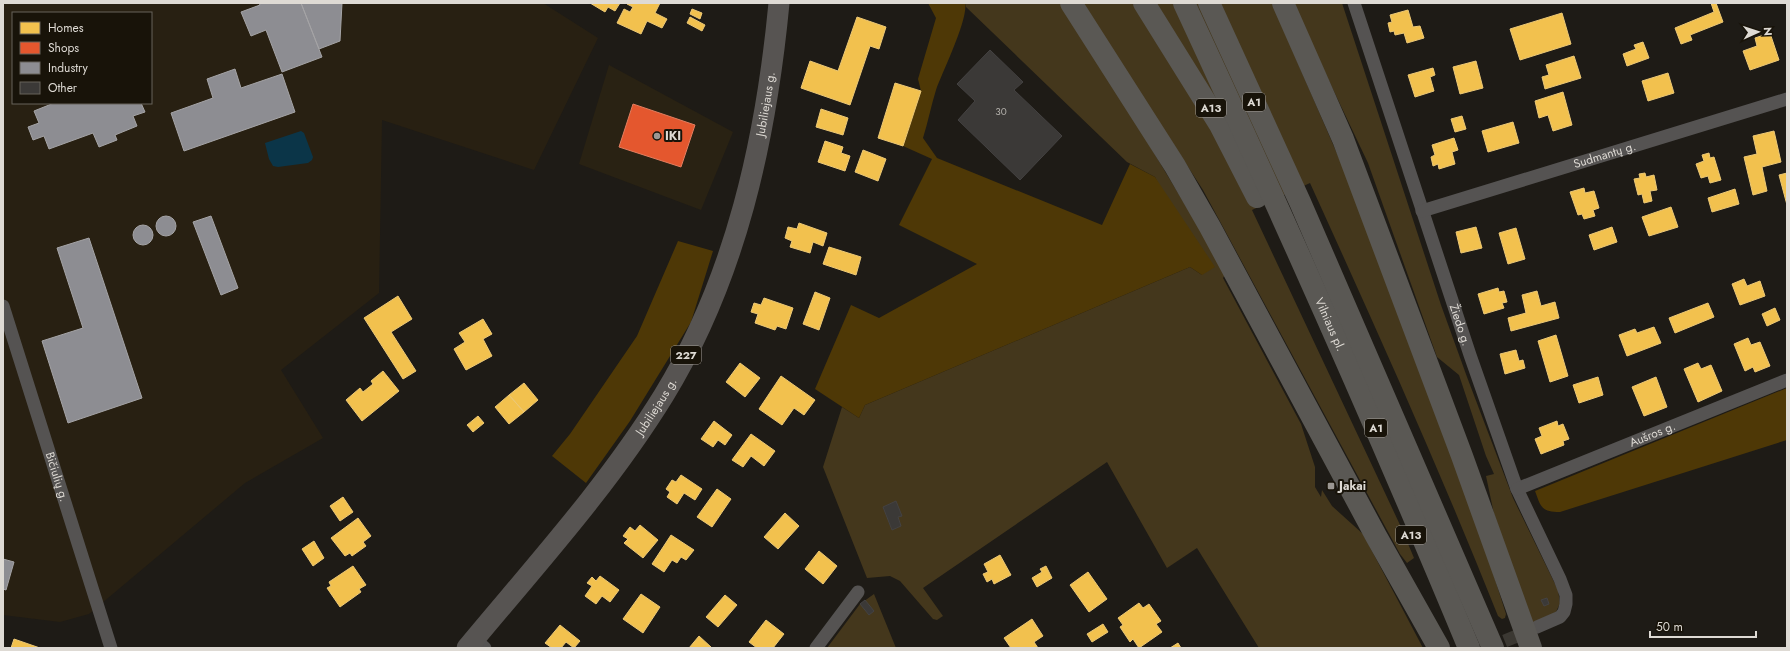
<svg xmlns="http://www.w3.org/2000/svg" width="1790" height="651" font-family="Jost,sans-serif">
  <rect width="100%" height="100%" fill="#1e1b16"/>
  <path fill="#292213" d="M609,65L733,132L701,210L579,164Z"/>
  <path fill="#282012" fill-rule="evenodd" d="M3,3H543L598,38L534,170L382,120L379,293L281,370L323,438L245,483L89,614L60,622L3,615ZM13,13H151V103H13Z"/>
  <path fill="#44371c" d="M965,3H1064L1226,273L1223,278L1301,424L1315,467V487L1321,497L1322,490L1332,506L1363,534L1423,648H1259L1197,548L1167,568L1107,462L923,588L943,616L937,620L933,619L900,581L890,576L867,578L823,467L842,407L859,418L865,405L1190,267L1202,275L1155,177L1127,162L966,7Z
    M1082,3H1272L1354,193L1466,488L1506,614L1505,618L1502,619L1498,616C1440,470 1375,326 1310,183L1252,210L1401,527L1414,558L1407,563L1400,554L1203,190Z
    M1292,3H1342L1441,305L1467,377L1513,498L1558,590L1560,603L1556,612L1532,623L1494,514L1486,476L1494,474L1486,456L1459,375L1437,357L1368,163Z
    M874,594L896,648H827L860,604Z"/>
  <path fill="#4e3806" d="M928,3H965C969,18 942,73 936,90C931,106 928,122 923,138L937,158L1102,225L1130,164L1155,177L1215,267L1202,275L1190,267L865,405L859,418L815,389L851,305L879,318L977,264L899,225L932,159L903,146L921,91L918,79L936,18Z
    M678,241L713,251L691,322L630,421L586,483L552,456L570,434L637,336Z
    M1787,388V440L1560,512C1541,512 1541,507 1535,491Z"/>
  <path fill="#0b3548" d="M301,131L304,133L313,157L312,160L308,163L278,167L273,166L269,159L265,143Z"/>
  <path fill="#f2c14e" stroke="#ecc876" d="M590,3H620L615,11L608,7L605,12Z
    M628,3H660L655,13L667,19L662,28L647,21L641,34L617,23L624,9L630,12L633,7L627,4Z
    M1711,3H1716L1723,22L1690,35L1692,40L1681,44L1675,28L1714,12Z
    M692,9L702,13L700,19L690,14Z
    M1408,10L1413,27L1420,26L1424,38L1407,43L1404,33L1395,35L1394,31L1390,32L1388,23L1392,22L1390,15Z
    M1562,13L1571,44L1520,60L1510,29Z
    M690,17L705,25L702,31L687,23Z
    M857,17L886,27L879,49L870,46L850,105L801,88L810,61L838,71Z
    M1770,33L1779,60L1750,70L1743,51L1757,46L1755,38Z
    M1643,42L1649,58L1627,66L1623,54L1636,49L1634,45Z
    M1574,56L1581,78L1545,89L1542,77L1549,75L1546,65Z
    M1476,61L1483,88L1460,94L1453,67Z
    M1433,68L1435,75L1430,77L1434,91L1415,97L1408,75Z
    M1668,73L1674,93L1648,101L1642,81Z
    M895,83L921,91L903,146L878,138Z
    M1563,92L1572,125L1553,131L1548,115L1539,118L1535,101Z
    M821,109L848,118L843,135L816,127Z
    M1462,116L1466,129L1455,132L1451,119Z
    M1513,122L1519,143L1488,152L1482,131Z
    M1774,131L1781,162L1762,167L1767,191L1753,195L1744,157L1757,154L1753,136Z
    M1454,138L1458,150L1452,152L1455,164L1439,169L1438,164L1433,166L1431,157L1435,155L1432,145Z
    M825,141L843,147L841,153L850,156L845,171L818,162Z
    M863,150L886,159L878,181L855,172Z
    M1709,153L1710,158L1714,157L1721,180L1710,183L1708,176L1701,178L1696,164L1704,161L1702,155Z
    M1645,173L1646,177L1654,175L1657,190L1650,191L1652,201L1644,203L1642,194L1638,195L1634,179L1640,178L1639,174Z
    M1787,173V205L1779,175Z
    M1584,188L1585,193L1594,191L1599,208L1593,210L1595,216L1584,219L1582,214L1578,215L1570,192Z
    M1735,189L1739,204L1712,212L1708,198Z
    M1671,207L1678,227L1649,236L1642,217Z
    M799,223L827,233L823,246L813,242L810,253L790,247L792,241L785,238L788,227L797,229Z
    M1476,227L1482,248L1461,253L1456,232Z
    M1612,227L1617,242L1594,250L1589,235Z
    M1516,228L1525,259L1508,264L1499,233Z
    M829,247L861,257L856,275L823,264Z
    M1744,279L1747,286L1760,281L1765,296L1740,305L1732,284Z
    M1498,288L1499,292L1504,291L1507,302L1502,303L1504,308L1484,314L1478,294Z
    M1537,291L1541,306L1555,302L1559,318L1511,331L1508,318L1526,313L1522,295Z
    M815,292L830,298L819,330L803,324Z
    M398,296L412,319L391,332L416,371L403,379L364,318Z
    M764,298L793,308L786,329L777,326L775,330L755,323L758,314L751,312L754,303L761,305Z
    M1708,303L1714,317L1675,333L1669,318Z
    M1775,308L1780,320L1767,326L1762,314Z
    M483,319L492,334L483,339L492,356L466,370L454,349L465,342L459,333Z
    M1654,327L1661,343L1627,356L1619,335L1635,329L1637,333Z
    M1556,335L1568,376L1550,382L1538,341Z
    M1748,338L1751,345L1760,342L1770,366L1755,372L1753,367L1745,371L1734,344Z
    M1516,350L1519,361L1523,360L1525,368L1505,374L1500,354Z
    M740,363L760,378L745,397L726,382Z
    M1698,363L1701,369L1711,365L1722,391L1698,402L1684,369Z
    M383,371L399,391L362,421L346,400L360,388L363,392L373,384L371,381Z
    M781,376L815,400L804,415L794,408L782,425L759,409Z
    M1598,377L1603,395L1579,403L1573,385Z
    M1656,377L1667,407L1644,416L1632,387Z
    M524,383L538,400L524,412L509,395Z
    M509,395L524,412L509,424L495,407Z
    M478,416L484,423L473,432L467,425Z
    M714,421L732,435L725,445L718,440L713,447L701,439Z
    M1557,421L1558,426L1563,424L1569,439L1563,441L1564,445L1541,454L1535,439L1542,436L1539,428Z
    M751,434L775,451L764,466L751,456L743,467L732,460Z
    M681,475L702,489L695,500L684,493L677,504L667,497L670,492L666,489L672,480L676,482Z
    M717,489L731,499L712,527L697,517Z
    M343,497L353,512L340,521L330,506Z
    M785,513L799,526L778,549L764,537Z
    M358,518L371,536L363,542L366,546L352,556L350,553L345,556L331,538Z
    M640,525L658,540L643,558L624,543L628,539L623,536L630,527L635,531Z
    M671,535L694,550L686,560L681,557L677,563L672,560L664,572L652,564Z
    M314,541L324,558L313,566L302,549Z
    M819,551L837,566L823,584L805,569Z
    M1000,555L1011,575L994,584L992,579L987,582L983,574L988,572L984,564Z
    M353,566L366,585L359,589L361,592L340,607L327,588L331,586L329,582Z
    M1046,566L1052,578L1037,587L1032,578L1042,572L1040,569Z
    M1088,572L1107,599L1089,612L1070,585Z
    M600,576L619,590L610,602L602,596L596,604L585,596L592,586L587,583L592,577L596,581Z
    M641,594L660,607L643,633L623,619Z
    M725,595L737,605L718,627L706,617Z
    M1139,603L1143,608L1149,604L1161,621L1156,624L1162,632L1139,648L1133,639L1130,642L1120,627L1123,625L1118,618Z
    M1032,619L1043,636L1034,642L1038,648H1011L1004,638Z
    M766,620L784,634L773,648H757L749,642Z
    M1103,624L1108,632L1092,642L1087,634Z
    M560,625L580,641L574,648L566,642L561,648H552L545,643Z
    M699,636L711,647L710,648H689Z
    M14,639L40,648H11Z
    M1178,643L1181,648H1170Z"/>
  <path fill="#e4572e" stroke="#e27e60" d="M633,104L695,125L681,167L619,147Z"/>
  <path fill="#8d8d92" stroke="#a5a4a6" d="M259,3H301L322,57L282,72L266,30L251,36L241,12L260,5Z
    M301,3H342L340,41L319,49Z
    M235,69L241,88L282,74L295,112L184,151L171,113L213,98L207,79Z
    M54,103H141L145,112L133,116L137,126L115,135L117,140L99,147L93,133L49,149L44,136L33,140L28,127L39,123L34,111Z
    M211,216L238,288L221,295L193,222Z
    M156 226a10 10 0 1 1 20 0a10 10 0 1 1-20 0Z
    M133 235a10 10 0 1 1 20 0a10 10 0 1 1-20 0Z
    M89,238L142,398L68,423L42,341L83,328L57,248Z
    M3,559L14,562L6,590L3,589Z"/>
  <path fill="#3b3937" stroke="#444242" d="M990,50L1023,82L1014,90L1062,136L1020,180L958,120L975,101L957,84Z
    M896,501L902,516L898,517L901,526L892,530L883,507Z
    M1547,598L1549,604L1544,606L1541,600Z
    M865,600L874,611L869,615L860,604Z"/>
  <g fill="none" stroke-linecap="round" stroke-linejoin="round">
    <path stroke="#3b3832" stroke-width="13" stroke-dasharray="13 6" stroke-linecap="butt" d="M1487,648L1532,630"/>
    <g stroke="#555352" stroke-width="13">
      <path id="s1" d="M1354,3L1470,355L1517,489L1560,579L1566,595V604L1564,612L1560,617L1537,627"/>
      <path id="s2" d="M1422,211L1787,99"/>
      <path id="s3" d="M3,306L111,648"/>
      <path id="s4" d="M1517,489L1787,380"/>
      <path d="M475,639L485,648"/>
      <path d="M816,648L858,592"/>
    </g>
    <path stroke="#575452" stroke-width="21" id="s5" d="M467,648C535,566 608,486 664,395C736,277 766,140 779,3"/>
    <g stroke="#5a5854" stroke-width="22">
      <path d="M1071,3L1175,166L1210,227L1376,536L1439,648"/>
      <path d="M1144,3L1220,125L1257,197"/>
      <path id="s6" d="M1184,3C1283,216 1379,431 1469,648"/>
      <path d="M1209,3L1300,202L1493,648"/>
      <path d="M1283,3L1343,139L1462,456L1531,648"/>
    </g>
  </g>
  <g fill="#9b9792" stroke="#181309" stroke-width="1.5">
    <circle cx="657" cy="136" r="4"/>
    <rect x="1327" y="482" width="8" height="8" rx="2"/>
  </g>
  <g text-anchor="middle" stroke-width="4" stroke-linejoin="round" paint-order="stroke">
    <g font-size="10" fill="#b5b2ad">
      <text x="1001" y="115">30</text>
    </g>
    <g fill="#181309" stroke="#a39e97" stroke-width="1">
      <rect x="1243" y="93" width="22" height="18" rx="3"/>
      <rect x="1196" y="99" width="30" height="18" rx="3"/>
      <rect x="671" y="346" width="30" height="18" rx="3"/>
      <rect x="1365" y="419" width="22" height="18" rx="3"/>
      <rect x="1396" y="526" width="30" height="18" rx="3"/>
    </g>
    <g font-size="11" font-weight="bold" fill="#dedad4">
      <text x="1254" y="106">A1</text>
      <text x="1211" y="112">A13</text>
      <text x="686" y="359">227</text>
      <text x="1376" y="432">A1</text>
      <text x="1411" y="539">A13</text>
    </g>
    <g font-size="12" fill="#dedad4" stroke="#181309">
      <text dy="4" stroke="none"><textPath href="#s5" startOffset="631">Jubiliejaus g.</textPath></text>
      <text dy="4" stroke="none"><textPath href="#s2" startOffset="191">Sudmantų g.</textPath></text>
      <text dy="4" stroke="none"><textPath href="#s6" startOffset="353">Vilniaus pl.</textPath></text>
      <text dy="4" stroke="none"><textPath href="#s1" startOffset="339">Žiedo g.</textPath></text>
      <text dy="4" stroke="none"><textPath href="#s5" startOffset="307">Jubiliejaus g.</textPath></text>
      <text dy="4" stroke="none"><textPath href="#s4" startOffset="146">Aušros g.</textPath></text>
      <text dy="4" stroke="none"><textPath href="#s3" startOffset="179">Bičiulių g.</textPath></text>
    </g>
    <g font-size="12" font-weight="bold" fill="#dedad4" stroke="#181309" text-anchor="start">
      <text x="665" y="140">IKI</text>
      <text x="1339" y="490">Jakai</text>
    </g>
  </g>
  <rect width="1790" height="651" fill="none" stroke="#dedad4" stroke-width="8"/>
  <rect x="12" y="12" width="140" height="92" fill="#181309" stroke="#67635a"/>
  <rect x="20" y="22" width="20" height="12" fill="#f2c14e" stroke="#67635a"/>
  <text x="48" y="32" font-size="12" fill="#dedad4">Homes</text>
  <rect x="20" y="42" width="20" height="12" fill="#e4572e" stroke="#67635a"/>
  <text x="48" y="52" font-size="12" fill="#dedad4">Shops</text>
  <rect x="20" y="62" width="20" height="12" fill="#8d8d92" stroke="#67635a"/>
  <text x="48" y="72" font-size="12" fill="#dedad4">Industry</text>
  <rect x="20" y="82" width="20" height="12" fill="#3b3937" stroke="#67635a"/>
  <text x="48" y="92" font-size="12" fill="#dedad4">Other</text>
  <g transform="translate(1758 32) rotate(87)" stroke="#181309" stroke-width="3" paint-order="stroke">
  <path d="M0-3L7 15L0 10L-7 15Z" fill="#dedad4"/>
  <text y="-6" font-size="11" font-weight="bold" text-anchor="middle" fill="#dedad4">N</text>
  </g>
  <path d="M1650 631v6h106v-6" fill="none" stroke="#dedad4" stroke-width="2"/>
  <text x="1656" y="631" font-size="12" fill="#dedad4" stroke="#181309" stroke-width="3" paint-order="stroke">50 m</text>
</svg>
